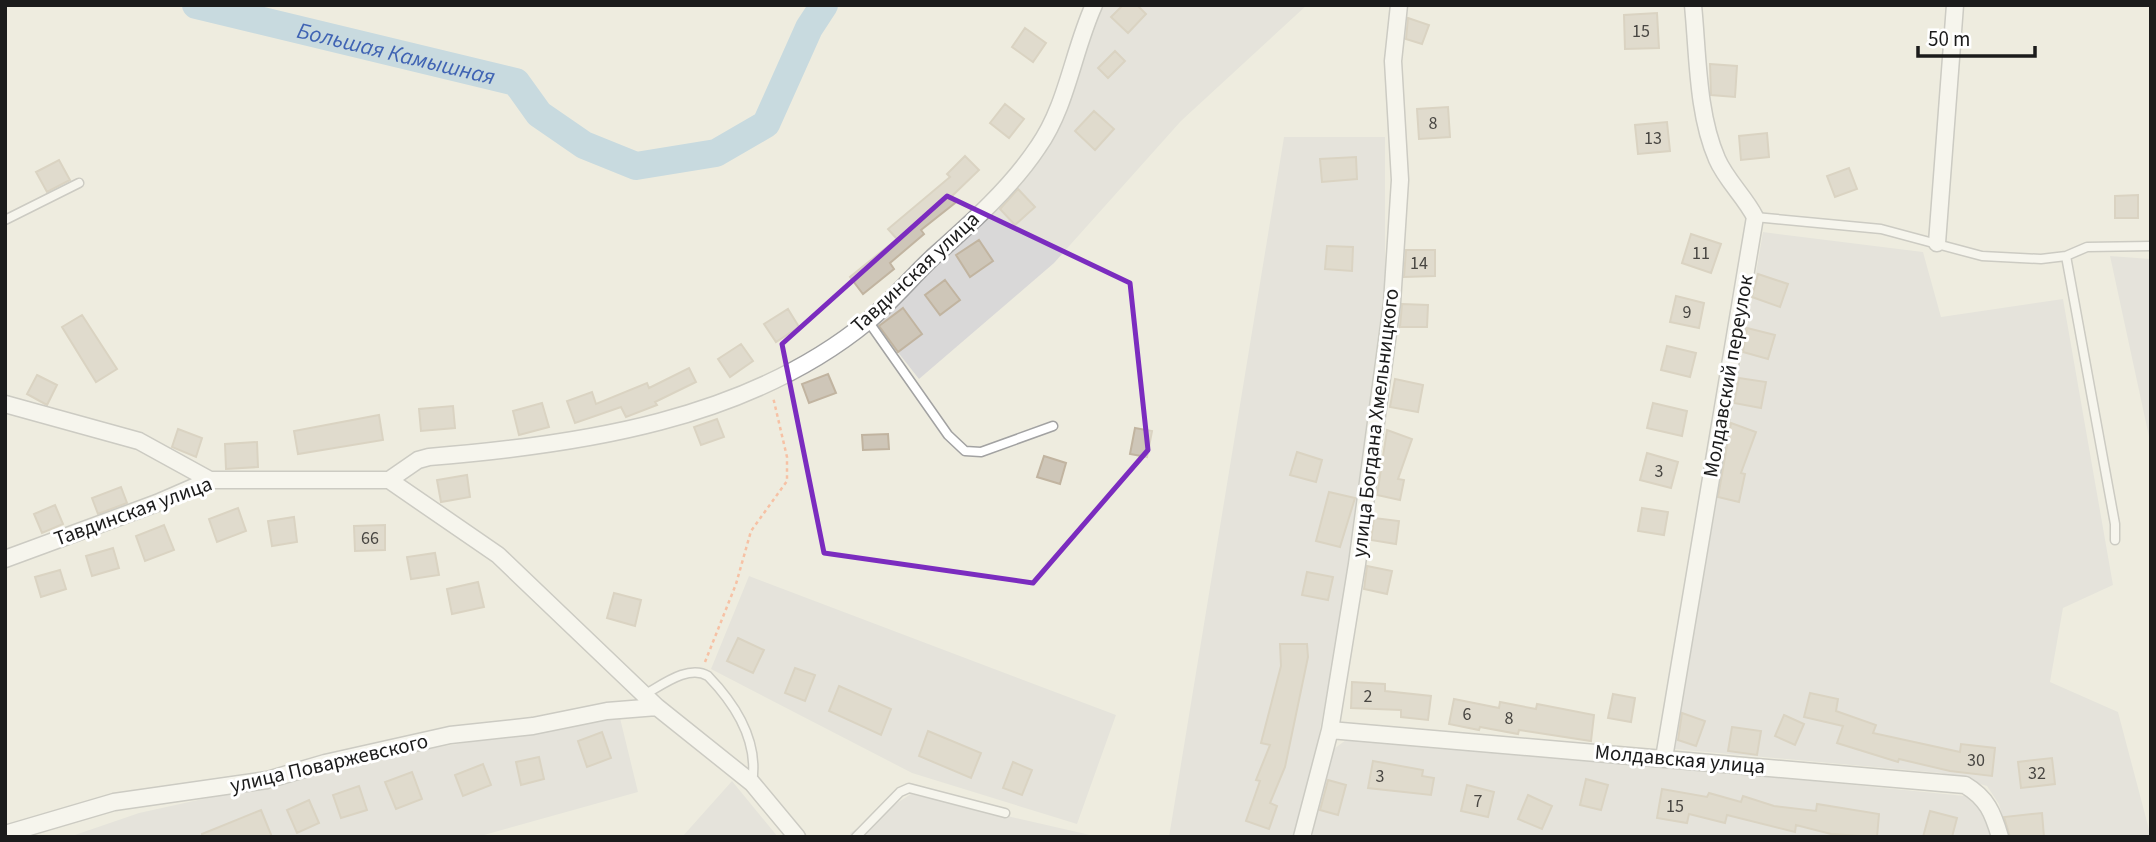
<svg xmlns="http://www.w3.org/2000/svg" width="2156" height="842" font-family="'Source Sans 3',sans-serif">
  <rect width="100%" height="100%" fill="#eeecdf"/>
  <path fill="#d9d8d8" d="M1104,5H1307L1181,121L1054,263L919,379L875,323L1031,165Z
    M1284,137H1385V284L1339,630L1314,761L1294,837H1169Z
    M1763,232L1923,252L1941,317L2063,299L2113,585L2063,608L2050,682L2118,712L2151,837H2008L1999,804L1987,786L1941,773L1674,749Z
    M2110,256L2151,259V446Z
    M749,576L1116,715L1077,824L912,773L711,669Z
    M620,718L638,792L477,837H69L139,813L439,747Z
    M1346,740L1570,757L1965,796L1982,811L1993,837H1312L1331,751Z
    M732,781L778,837H682Z
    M911,794L1099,837H850V833Z"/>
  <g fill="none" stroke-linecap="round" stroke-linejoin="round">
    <path stroke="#9ac3e1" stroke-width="28" id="s1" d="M196,5L516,82L539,114L584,145L636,166L716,153L766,124L809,28L824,5"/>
  </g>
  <path fill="#cec6b8" stroke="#c1b4a0" stroke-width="2" d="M1123,5H1137L1146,14L1128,33L1111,17Z
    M1657,13L1659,48L1625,49L1624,15Z
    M1408,18L1429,25L1422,44L1406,39Z
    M1025,28L1046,43L1033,62L1012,47Z
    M1115,51L1125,61L1108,78L1098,68Z
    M1710,64L1737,66L1735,97L1711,95Z
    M1005,104L1024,119L1009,138L990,123Z
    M1448,107L1450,137L1419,139L1417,109Z
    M1094,111L1114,129L1095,150L1075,131Z
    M1667,122L1670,151L1638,154L1635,125Z
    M1767,133L1769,157L1741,160L1739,136Z
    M965,156L979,170L951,197L955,203L921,230L924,234L890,263L894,269L863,294L850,277L897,239L888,229L950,177L947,174Z
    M1356,157L1357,179L1322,182L1320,159Z
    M59,160L70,180L47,192L36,172Z
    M1849,168L1857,189L1835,197L1827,176Z
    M1018,189L1035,207L1015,225L1000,209Z
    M2138,195V218H2115V196Z
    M1691,234L1721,244L1711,273L1682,263Z
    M979,240L993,261L970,277L956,255Z
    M1327,246L1353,247L1352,271L1325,269Z
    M1406,250H1435V276L1404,277Z
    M1758,274L1788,284L1780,307L1752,297Z
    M945,280L960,300L940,315L925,295Z
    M1676,296L1704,303L1699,328L1670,322Z
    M1402,304L1428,305L1427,327H1400Z
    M903,308L922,334L898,352L879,326Z
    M788,309L799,327L776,342L764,324Z
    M82,315L117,369L96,382L62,327Z
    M1747,328L1775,335L1768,359L1743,352Z
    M741,344L753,361L730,377L718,359Z
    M1667,346L1696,353L1690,377L1661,370Z
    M689,368L696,382L655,402L657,405L626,417L621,407L575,423L567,401L592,392L596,404L647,383L649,388Z
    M828,374L836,393L809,403L802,384Z
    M37,375L57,385L47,405L27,394Z
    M1739,378L1766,382L1761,408L1734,403Z
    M1395,379L1423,385L1418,412L1390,407Z
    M542,403L549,427L519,435L513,411Z
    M1653,403L1687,411L1682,436L1647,428Z
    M453,406L455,428L421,431L419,409Z
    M379,415L383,440L298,454L294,431Z
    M717,419L724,437L701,445L694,427Z
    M1731,423L1756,432L1741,473L1745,474L1739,502L1718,497Z
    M1135,428L1152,431L1147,457L1130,454Z
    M178,429L202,438L196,457L172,447Z
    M1387,430L1412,439L1398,479L1404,480L1400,500L1377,495Z
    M888,434L889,449L863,450L862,435Z
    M257,442L258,467L226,469L225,444Z
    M1297,452L1322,460L1316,482L1290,475Z
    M1647,453L1678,462L1671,488L1640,480Z
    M1044,456L1066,463L1060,484L1037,477Z
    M467,475L470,497L441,502L437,480Z
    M121,487L127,503L98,514L92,498Z
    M1329,492L1355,498L1340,547L1316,541Z
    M55,505L63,524L42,533L34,514Z
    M238,508L246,531L217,542L209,519Z
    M1642,508L1668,512L1664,535L1638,531Z
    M294,517L297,542L272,546L268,521Z
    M1374,518L1399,521L1396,544L1371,540Z
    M164,525L174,550L145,561L136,536Z
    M385,525V550L355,551L354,526Z
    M113,548L119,568L92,576L86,556Z
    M435,553L439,575L411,579L407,557Z
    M1367,566L1392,571L1387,594L1364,589Z
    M60,570L66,589L41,597L35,577Z
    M1307,572L1333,577L1328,600L1302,595Z
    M478,582L484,607L452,614L447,589Z
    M614,593L641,600L635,626L607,618Z
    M738,638L764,650L753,673L727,661Z
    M1280,644H1307L1308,657L1285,767L1270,803L1277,806L1269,829L1246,821L1260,781L1256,780L1270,745L1261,743L1281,666Z
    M795,668L815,675L805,701L785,693Z
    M1352,682L1385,684V691L1431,696L1428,720L1401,717V710L1351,708Z
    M839,686L891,709L881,735L829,711Z
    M1810,693L1838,699L1836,711L1876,725L1873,733L1960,752L1961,744L1995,748L1992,776L1950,771L1899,759L1898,762L1837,743L1843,726L1804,717Z
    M1613,694L1635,698L1631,722L1608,718Z
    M1454,699L1499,708L1500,702L1536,709L1537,704L1594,715L1591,741L1519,730L1518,734L1480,727L1479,730L1449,724Z
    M1682,713L1705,721L1696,746L1678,740Z
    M1784,715L1804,724L1795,745L1775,736Z
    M1732,727L1761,731L1757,755L1728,751Z
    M928,731L981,753L971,778L919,756Z
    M602,732L611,758L587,767L578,741Z
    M539,757L544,779L521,785L516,762Z
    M2052,758L2055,784L2021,788L2018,762Z
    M1373,761L1423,770L1422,776L1434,778L1431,795L1368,788Z
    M1013,762L1032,770L1022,795L1003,788Z
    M483,764L491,785L463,796L455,775Z
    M412,772L422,799L396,809L385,782Z
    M1586,779L1608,785L1601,810L1580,805Z
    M1328,780L1346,785L1338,815L1320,810Z
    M1467,785L1494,792L1488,817L1461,811Z
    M359,786L367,810L341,818L333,795Z
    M1662,789L1707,797L1709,793L1741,802L1743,796L1774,806L1816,811L1817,804L1879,814L1877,837L1831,834L1796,825L1795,832L1727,815L1725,823L1689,814L1687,823L1657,818Z
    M1528,795L1552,806L1542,829L1518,819Z
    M309,800L319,823L297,833L287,810Z
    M261,810L272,837H202V834Z
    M1930,811L1957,818L1952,837H1923Z
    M2042,813L2044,837H2010L2004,817Z"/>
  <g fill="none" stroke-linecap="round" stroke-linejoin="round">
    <defs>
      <path id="service" d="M1755,217L1881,229L1982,256L2041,259L2066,256L2087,247L2151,246
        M5,220L79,183
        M2066,256L2115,524V540
        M868,321L948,435L965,451L981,452L1053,426
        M644,695C662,685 689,664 708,676C736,705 759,742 752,783
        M856,837L900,792L909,788L1005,813"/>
      <path id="minor" d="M1937,243L1955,5
        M5,404L139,441L210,480
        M389,480L498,555L657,707L752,783L797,837
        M5,559L157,503L210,480H389L418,460L429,457C579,445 748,420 868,321C891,302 910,279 932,258C969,225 1010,189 1038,147C1067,106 1073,51 1094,5
        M1330,730L1965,785C1987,798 1993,813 2000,837
        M1664,758L1755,217C1745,197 1726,180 1717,159C1697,113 1698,55 1693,5
        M5,834L114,802L267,780L325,763L450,735L533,726L607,711L657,707
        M1302,837L1330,730L1357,564L1392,303L1400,180L1393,61L1399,5"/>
    </defs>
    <use href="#service" stroke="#a2a2a2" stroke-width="11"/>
    <use href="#minor" stroke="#a2a2a2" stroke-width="19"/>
    <path stroke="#ff8d5f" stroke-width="2.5" stroke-dasharray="3.5 3.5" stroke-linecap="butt" d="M705,662L736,584L751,531L787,481V457L773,397"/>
    <use href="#service" stroke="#fff" stroke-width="8"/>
    <use href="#minor" stroke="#fff" stroke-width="16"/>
  </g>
  <path d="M0 0H2156V842H0ZM947,196L1130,283L1148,450L1033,583L824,553L782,344Z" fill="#eeecdf" fill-opacity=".55" fill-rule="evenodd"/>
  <path fill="none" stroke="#7b2cbf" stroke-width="5" stroke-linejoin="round" d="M947,196L1130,283L1148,450L1033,583L824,553L782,344Z"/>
  <g text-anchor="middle" stroke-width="6" stroke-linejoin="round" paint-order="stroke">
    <g font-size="18" fill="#484642">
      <text x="1641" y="37">15</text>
      <text x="1433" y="129">8</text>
      <text x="1653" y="144">13</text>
      <text x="1701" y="259">11</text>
      <text x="1419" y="269">14</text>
      <text x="1687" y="318">9</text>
      <text x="1659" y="477">3</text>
      <text x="370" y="544">66</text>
      <text x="1368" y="702">2</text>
      <text x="1467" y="720">6</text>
      <text x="1509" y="724">8</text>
      <text x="1976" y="766">30</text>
      <text x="2037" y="779">32</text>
      <text x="1380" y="782">3</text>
      <text x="1478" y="807">7</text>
      <text x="1675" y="812">15</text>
    </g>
    <g font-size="21" fill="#1b1b1b" stroke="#fff">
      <text transform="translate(915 272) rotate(-43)" y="7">Тавдинская улица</text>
      <text transform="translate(1728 376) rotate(-80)" y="7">Молдавский переулок</text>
      <text transform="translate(1375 423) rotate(-83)" y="7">улица Богдана Хмельницкого</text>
      <text transform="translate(133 511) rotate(-20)" y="7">Тавдинская улица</text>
      <text transform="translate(1680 759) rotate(5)" y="7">Молдавская улица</text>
      <text transform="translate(329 763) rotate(-13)" y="7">улица Поваржевского</text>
    </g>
    <g font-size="23" font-style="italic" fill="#3f63b3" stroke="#fff">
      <text dy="8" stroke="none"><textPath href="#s1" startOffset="206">Большая Камышная</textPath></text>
    </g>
  </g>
  <rect width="2156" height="842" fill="none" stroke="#1b1b1b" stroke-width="14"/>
  <path d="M1918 46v10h117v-10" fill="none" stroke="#1b1b1b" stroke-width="3.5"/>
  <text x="1928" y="46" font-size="21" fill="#1b1b1b" stroke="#ffffff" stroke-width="5" paint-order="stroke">50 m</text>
</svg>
